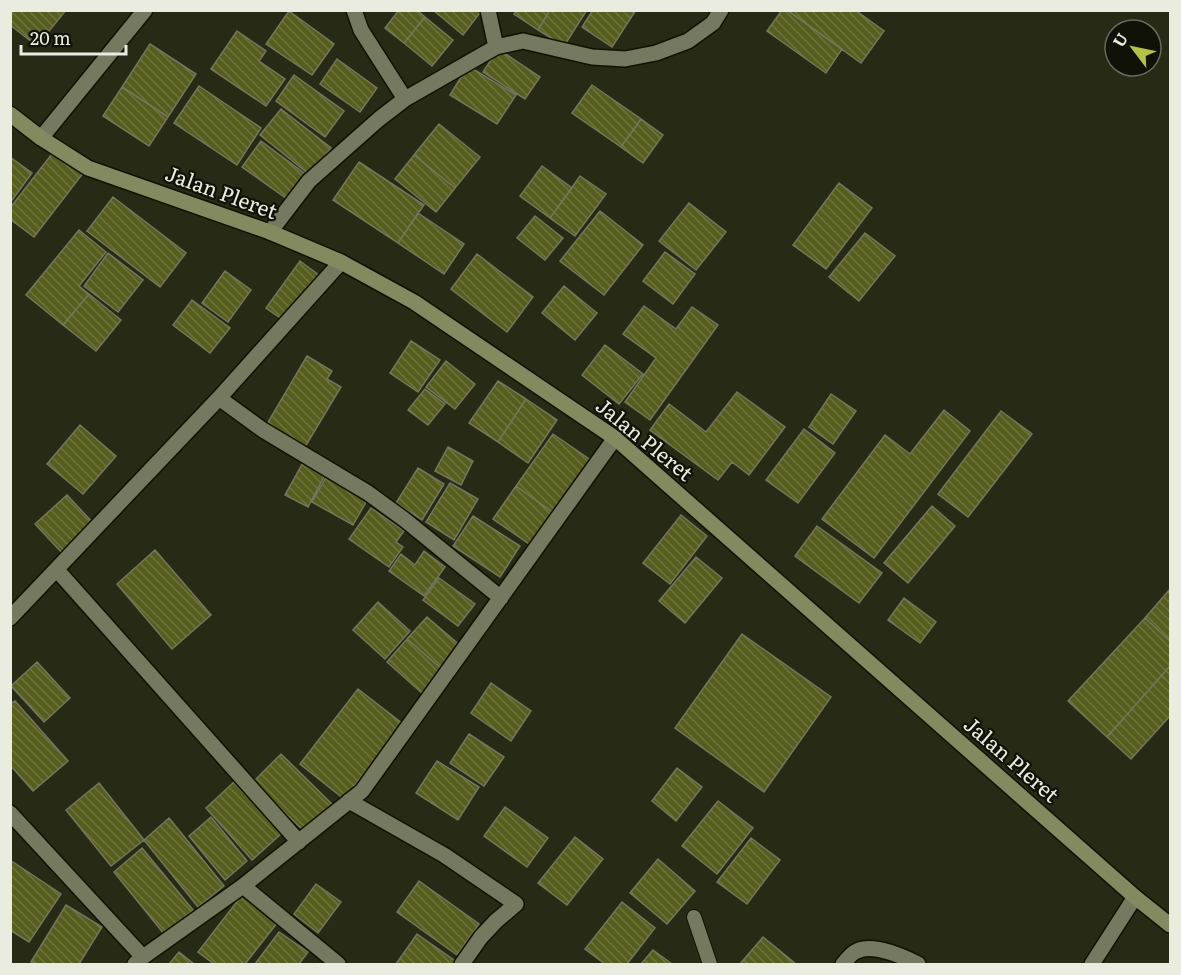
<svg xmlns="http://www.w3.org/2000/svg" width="1181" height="975" font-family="Literata,serif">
  <defs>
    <pattern id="building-back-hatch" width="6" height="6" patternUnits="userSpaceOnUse" patternTransform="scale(1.5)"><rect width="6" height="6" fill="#565d1d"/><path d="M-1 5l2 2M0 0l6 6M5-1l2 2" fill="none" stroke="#6e743d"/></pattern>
  </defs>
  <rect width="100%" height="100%" fill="#272a14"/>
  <path fill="url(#building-back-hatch)" stroke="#73775f" stroke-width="1.5" d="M10,10H66L37,46L10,25Z
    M399,10H417L425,17L404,43L385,28Z
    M433,10H482L463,35Z
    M517,10H550L538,30L514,14Z
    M550,10H587L564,46L538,30Z
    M593,10H636L612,47L582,27Z
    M782,10H787L842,49L826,73L767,31Z
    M787,10H855L884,31L861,63Z
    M289,11L334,44L312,75L266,44Z
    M425,17L453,40L432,66L404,43Z
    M237,31L266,51L259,61L285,79L266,106L211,69Z
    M150,44L196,74L168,117L122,87Z
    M498,49L540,77L525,99L483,72Z
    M337,59L377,88L360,112L320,84Z
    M468,66L516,95L497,124L450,95Z
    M294,75L344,111L325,137L276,101Z
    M592,85L641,119L621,147L572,113Z
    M199,86L261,128L237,165L174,123Z
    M122,87L168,117L149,146L103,116Z
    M281,109L331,148L310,175L260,135Z
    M641,119L663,135L643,163L621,147Z
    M439,124L480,157L455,188L414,155Z
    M261,141L308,176L290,201L242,167Z
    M55,150L84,172L34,237L10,219V208Z
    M414,155L455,188L436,212L395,179Z
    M10,157L32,173L10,203Z
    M359,162L424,205L398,243L333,200Z
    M542,166L572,188L550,218L520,196Z
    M580,176L606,194L575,236L550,218Z
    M839,183L872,208L826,269L793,245Z
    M113,197L186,253L160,287L87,231Z
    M689,203L726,232L696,270L659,241Z
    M600,211L643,245L604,295L560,261Z
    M418,213L464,244L444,274L398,243Z
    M535,216L563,238L545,260L517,238Z
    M79,230L106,252L79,286L89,294L63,325L26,295Z
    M865,233L895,256L859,301L829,277Z
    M665,252L695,274L673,304L643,281Z
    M108,253L143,280L118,312L84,286Z
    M477,254L533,297L507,332L451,289Z
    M300,261L320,276L286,322L266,308Z
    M225,271L251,290L228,322L202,303Z
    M564,286L597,313L575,340L542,313Z
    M89,294L121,320L96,351L63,325Z
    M192,300L230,328L210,353L173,325Z
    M644,306L676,329L692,307L718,325L650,420L625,402L656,358L623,334Z
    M411,341L440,360L418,392L390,373Z
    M605,345L643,374L619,404L582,375Z
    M307,356L332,371L327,379L341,387L302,452L264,429Z
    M446,361L475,384L455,409L426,387Z
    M498,381L526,399L498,442L469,423Z
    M425,389L445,404L428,425L408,410Z
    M737,392L785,427L749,475L732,462L718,480L650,430L669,404L706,432Z
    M831,394L856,411L833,444L809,427Z
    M526,399L557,420L528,463L498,442Z
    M944,410L970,431L874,558L822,519L885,435L910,454Z
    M1001,411L1032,434L968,517L938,494Z
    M80,425L116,456L83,494L47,464Z
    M804,429L835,453L798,503L766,480Z
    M553,434L592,461L555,514L516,486Z
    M448,447L473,461L461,485L435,471Z
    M305,459L327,471L308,507L285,495Z
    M418,468L444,484L422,520L396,503Z
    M329,472L370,495L353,525L312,502Z
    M450,483L478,499L454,540L426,522Z
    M516,486L555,514L532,546L493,519Z
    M67,495L95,525L63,554L35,524Z
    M932,506L955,526L908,583L884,563Z
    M371,508L404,531L396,542L403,547L389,567L349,539Z
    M681,515L707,536L670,584L643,563Z
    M473,516L520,546L500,577L453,546Z
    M817,526L882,573L859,603L795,556Z
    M155,550L211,615L172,649L117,584Z
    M424,551L445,567L424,596L389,571L401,554L415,565Z
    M696,557L722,578L685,623L659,601Z
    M439,578L475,604L458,626L423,600Z
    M1170,589V641L1145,618Z
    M904,598L936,622L920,643L888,620Z
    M378,602L410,631L385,659L353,630Z
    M427,617L462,647L443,670L407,639Z
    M1145,618L1170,641V666L1107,737L1068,701Z
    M742,634L831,697L764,792L675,728Z
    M407,639L443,670L423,694L387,662Z
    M37,662L70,698L44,722L11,686Z
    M1170,666V716L1131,759L1107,737Z
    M491,683L531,711L511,741L471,713Z
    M358,689L403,724L344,799L300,764Z
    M15,701L68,761L33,791L10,765V704Z
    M469,734L504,757L484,786L450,763Z
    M281,754L332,804L305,832L253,782Z
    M437,761L479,787L458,820L416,793Z
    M677,768L702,787L676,821L652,801Z
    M235,781L281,834L252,860L206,808Z
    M99,783L144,840L111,866L66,810Z
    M718,801L753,828L717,874L682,846Z
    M505,807L548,838L527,867L484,836Z
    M211,817L247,861L225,880L189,836Z
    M169,818L224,886L198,907L144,840Z
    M575,837L603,859L567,905L538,883Z
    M751,838L780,860L747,904L717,882Z
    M142,848L193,910L164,934L114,872Z
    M658,859L695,891L667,924L630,893Z
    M10,860L61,894L29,942L10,930Z
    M419,881L479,924L457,955L397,912Z
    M316,884L341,902L318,933L294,914Z
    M242,895L277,923L245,964H214L198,952Z
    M622,902L655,928L627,964H605L585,949Z
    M66,905L102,927L79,964H36L31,962Z
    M279,932L308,952L299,964H255Z
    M417,934L458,963L456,964H396Z
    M763,937L796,964H740Z
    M653,950L672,964H641Z
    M179,952L194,964H169Z"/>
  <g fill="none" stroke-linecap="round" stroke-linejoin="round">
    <defs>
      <path id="service" d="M694,917L710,964"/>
      <path id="minor" d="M354,10L361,30L405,99
        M488,10L496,47
        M41,138L145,10
        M270,232L309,181L379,119L405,99L496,47L523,41L592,57L625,59L656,53L688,41L713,23L721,10
        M219,398L263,430L368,493L405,520L501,598
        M57,570L299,842
        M10,618L219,398L341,262
        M349,801L444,855L516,904L496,921L481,937L462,964
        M10,813L143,957
        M243,886L338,964
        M135,964L143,957L243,886L362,791L615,438
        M843,964C847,960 851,953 857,951C873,943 904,957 918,964
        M1092,964L1135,897"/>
      <path id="secondary" d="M10,114L41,138L88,168L270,232L341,262L414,302L615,438L1135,897L1170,925"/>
    </defs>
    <use href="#service" stroke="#101301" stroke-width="16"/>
    <use href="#minor" stroke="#101301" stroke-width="18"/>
    <use href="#secondary" stroke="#101301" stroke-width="18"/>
    <use href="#service" stroke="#757960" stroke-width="14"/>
    <use href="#minor" stroke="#757960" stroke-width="15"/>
    <use href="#secondary" stroke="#848a60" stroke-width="15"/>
  </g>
  <g text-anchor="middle" stroke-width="4.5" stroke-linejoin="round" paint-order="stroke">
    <g font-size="21" fill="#e9ecde" stroke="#101208">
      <text transform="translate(221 193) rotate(20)" y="7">Jalan Pleret</text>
      <text transform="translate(644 440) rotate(39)" y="7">Jalan Pleret</text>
      <text transform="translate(1011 760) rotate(41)" y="7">Jalan Pleret</text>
    </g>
  </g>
  <rect width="1181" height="975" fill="none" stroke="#e9ecde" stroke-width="24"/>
  <g transform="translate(1133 48) rotate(302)"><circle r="28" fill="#101208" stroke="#67695e" stroke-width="1.5"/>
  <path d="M0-4.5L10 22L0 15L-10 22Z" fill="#b5c24a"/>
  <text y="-9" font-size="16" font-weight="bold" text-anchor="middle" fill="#e9ecde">U</text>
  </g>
  <path d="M21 45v9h105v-9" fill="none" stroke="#e9ecde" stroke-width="3"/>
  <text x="30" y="45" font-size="18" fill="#e9ecde" stroke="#101208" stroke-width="4.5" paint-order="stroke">20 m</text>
</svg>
